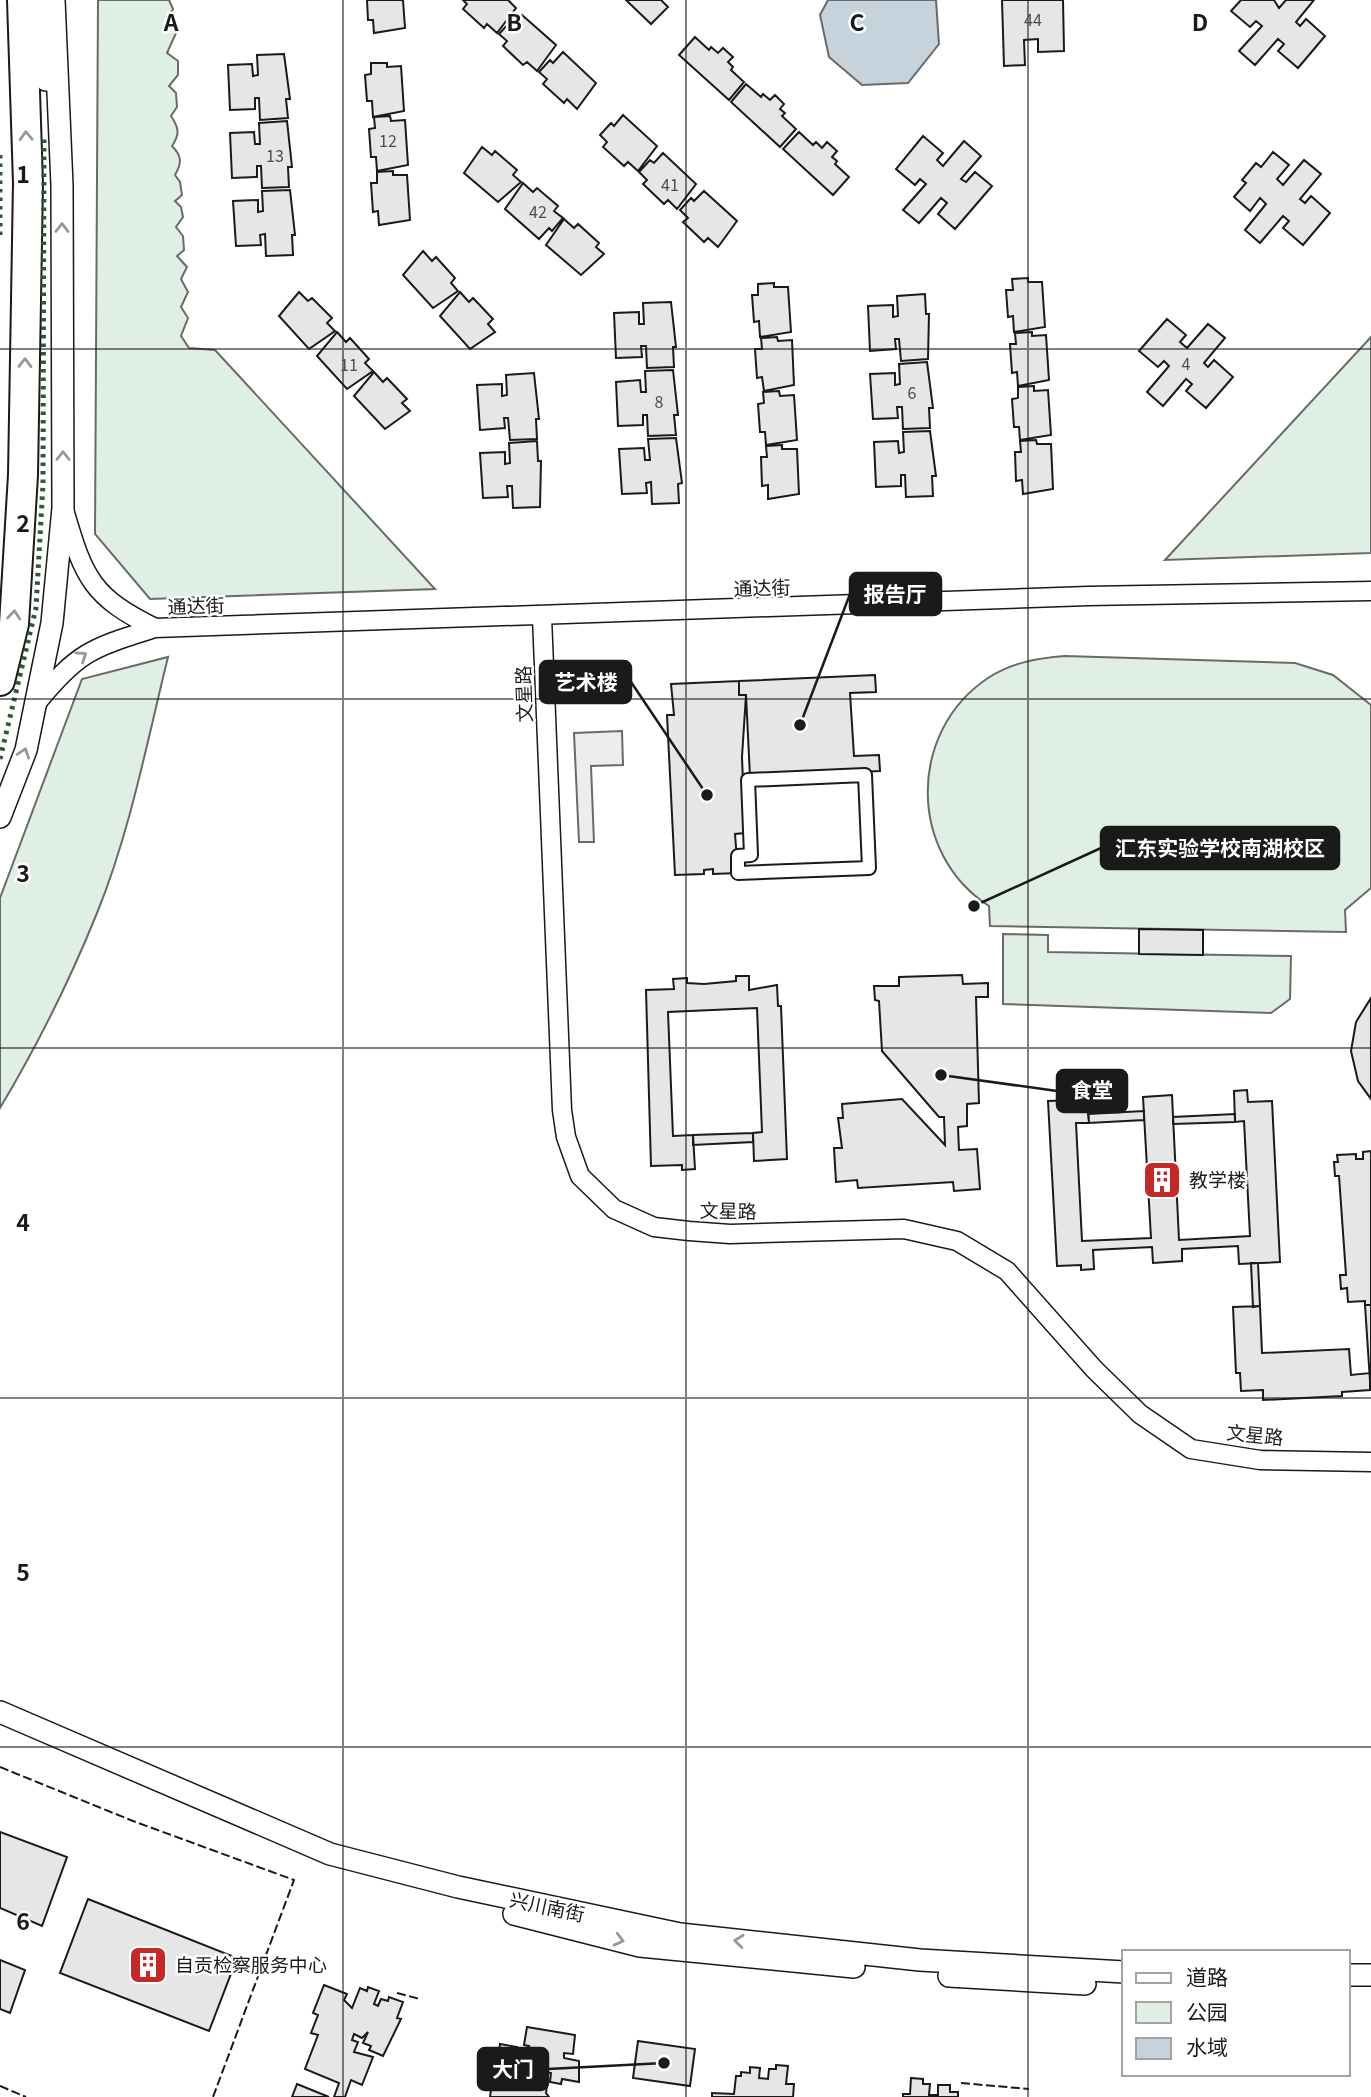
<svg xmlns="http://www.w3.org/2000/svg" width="1371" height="2097" font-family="Georgia,'Noto Sans SC',serif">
  <rect width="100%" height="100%" fill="#fff"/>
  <path fill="#e0efe3" stroke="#6a6a6a" stroke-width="2" d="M98,0H169L173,9L168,19L176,33L167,53L178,61V75L169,86L176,93L177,107L171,116C179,128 180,134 172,146C182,156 182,163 175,175L180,182L182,195L175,201L181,207L183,217L176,227L183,236L184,250L177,256L187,267L181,279L188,292L181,307L188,318L181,336L189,348L215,350L435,589L150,599L95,534Z
    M1371,337V553L1165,560Z
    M1065,656L1295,663L1333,675L1371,705V888L1345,910L1346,932L990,926L989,906C908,854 907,732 988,678C1011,663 1037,658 1065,656Z
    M168,657C147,742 130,832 97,913C70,980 37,1046 0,1108V898L82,679Z
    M1003,934L1048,935V952L1291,956L1290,999L1271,1013L1003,1004Z"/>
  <path fill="#ededed" stroke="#6a6a6a" stroke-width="2" d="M622,731L623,765L591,766L594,842H579L574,733Z"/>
  <path fill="#c6d2dc" stroke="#6a6a6a" stroke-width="2" d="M828,0H936L939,44L908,83L862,85L829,57L820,15Z"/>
  <path fill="#e6e6e6" stroke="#1a1a1a" stroke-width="2" d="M367,0H403L405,28L374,33L373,20H368Z
    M463,0H508L516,8L497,33L487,24L484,28L463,9L467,4Z
    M626,0H661L668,7L651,24Z
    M1002,0H1063L1064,51L1038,52V39L1024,40L1025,65L1004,66Z
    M1241,0H1274L1279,8L1286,0H1314L1296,22L1300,26L1306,19L1325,36L1298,68L1278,51L1284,44L1278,39L1255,65L1239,51L1262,26L1256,21L1250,27L1231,11Z
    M522,15L556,45L537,71L527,62L523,65L503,46L507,41L499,34L510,22L513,25Z
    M695,37L709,50L711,47L718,53L723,48L733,57L728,62L733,67L731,70L744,82L729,100L679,55Z
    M563,52L596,83L577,109L567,99L564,103L543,84L547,79L539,72L550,60L553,63Z
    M284,54L290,99H286L288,118L260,120L259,98H255V109L230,110L228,65L252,64L253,76L258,75L257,55Z
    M371,63H387V67L401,66L404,111L373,117L372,101H367L365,75L371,74Z
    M746,84L761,97L763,94L770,100L775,95L784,104L780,109L785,113L782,116L796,129L780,147L731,102Z
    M623,115L657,146L638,171L628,162L624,166L603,147L607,142L600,135L611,123L614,126Z
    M390,116L391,121L405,120L408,165L377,171L376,157H371L369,129L375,128L374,117Z
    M287,121L292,167H288L289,187L262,188L261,166H257V177L232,178L230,133L254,132L255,144H260L259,123Z
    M799,132L813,145L816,142L822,148L827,142L837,151L832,157L837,161L835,164L849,177L833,195L783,149Z
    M923,136L943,153L937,160L943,166L964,141L981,156L961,179L966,182L975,172L992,186L955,229L938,214L947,203L941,198L919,223L903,210L926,184L920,179L915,185L896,169Z
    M482,147L492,155L495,151L517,170L513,175L521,182L498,202L464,173Z
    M1273,152L1289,165L1277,179L1283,185L1304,160L1321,174L1300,199L1305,203L1311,196L1330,213L1303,245L1283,228L1289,221L1283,216L1260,243L1245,230L1266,204L1260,198L1250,211L1234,197L1246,183L1242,180L1256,163L1261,167Z
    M663,153L696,184L677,209L668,200L664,204L643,184L647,180L639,172L650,160L654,163Z
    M393,171V175H407L410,220L379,225L378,211L373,212L371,183H377V172Z
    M523,183L533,192L537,188L558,206L554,211L563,218L552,231L549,228L539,239L505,209Z
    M290,190L295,235H292L293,255L266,256L265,234L260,235L261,245L236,246L233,201L258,200V212L263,211L262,191Z
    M704,191L737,221L718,247L708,238L704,242L683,222L688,218L680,210L691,198L694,201Z
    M564,219L574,228L578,224L599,243L596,247L604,254L581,275L546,245Z
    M423,251L432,261L436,257L455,278L451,283L458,291L433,308L403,275Z
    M1028,278V282H1042L1045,327L1014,332L1013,316L1008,317L1006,290H1013L1012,279Z
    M774,283V287H788L791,332L760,337L759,321L754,322L752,295H758V284Z
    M299,292L308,301L312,298L332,318L327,323L335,331L309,349L279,316Z
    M460,292L469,302L473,298L493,319L488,324L495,332L470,349L440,316Z
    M925,294L926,314H929L928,359L901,361L899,339H895L896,349L870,351L868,306L893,305V317L898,316L897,296Z
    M671,302L676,347H673L674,367L647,368L646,346H641L642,357L616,358L614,313L639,312V324H644L643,303Z
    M1167,319L1186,335L1180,342L1187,348L1208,324L1225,338L1204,363L1208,367L1214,360L1233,377L1206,408L1186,391L1192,384L1186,379L1163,406L1147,392L1169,366L1164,361L1158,367L1139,351Z
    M337,332L346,342L350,338L369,359L365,363L373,371L347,389L317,356Z
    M1032,332V336L1046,335L1049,380L1018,386L1017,372L1012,373L1010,344H1016L1015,333Z
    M777,337L778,341L792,340L794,385L764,391L762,377L757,378L755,349H762L761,338Z
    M927,362L933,408H929L930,428L903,429L902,407H897L898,418L873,419L870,374L895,373V385L900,384L899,364Z
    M673,370L678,415H674L676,435L648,436L647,415H643V425L618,426L616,382L640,380L641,392H646L645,371Z
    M374,372L383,382L387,378L407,399L402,403L410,411L385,429L354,396Z
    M534,373L539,419H536L537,439L510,440L508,418H504L505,428L480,430L477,385L502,384V396L507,395L506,375Z
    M1034,386V391L1048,390L1051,435L1020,440L1019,427H1014L1012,399L1018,398V387Z
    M779,391L780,396L794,395L797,440L766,445L765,432H760L758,404L764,403L763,392Z
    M930,431L936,476H932L933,496L906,497L905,475H901V486L876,487L874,442L898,441L899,453L904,452L903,432Z
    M676,438L682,483L678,484L679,503L652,504L651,482L646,483L647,493L622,494L619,449L644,448L645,460H650L648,439Z
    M1036,440L1037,444H1051L1053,489L1023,494L1022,480L1016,481L1015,452H1021L1020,441Z
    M537,441L538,461H541L540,507L513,508L512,486H507L508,497L483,498L480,453L505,452V464L510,463L509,443Z
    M782,445V449H797L799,494L768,499V485L762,486L761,457H767L766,446Z
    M875,675L876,692L850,693L854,756L879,755L880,771L750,777L746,695H739V681Z
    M739,681V695H746L742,757L745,833L735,834L738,873L713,874V869L704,870V874L675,875L667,715H674L671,684Z
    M1139,929L1203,930V955L1139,954Z
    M962,975L963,984L988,983V997H976L979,1103L967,1104V1126L958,1127L959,1150L977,1149L980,1189L954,1191L953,1182L858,1188L857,1180L836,1182L834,1148H842L838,1118H843L842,1104L902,1099L945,1145L944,1117H939L882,1051L879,1001L875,1000L874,986H899V977Z
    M736,976H749V990L777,985L778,1006H781L787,1159L754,1161L753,1133L762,1132L757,1008L668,1012L673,1136L693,1135L695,1169L682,1170V1165L651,1166L646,990L674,989L673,979L687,978V983L704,984L736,981Z
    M1371,998V1099L1358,1081L1351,1051L1356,1022Z
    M1087,1087L1089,1123H1076L1082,1241L1151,1238L1143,1097L1172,1095L1179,1240L1250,1236L1244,1121L1235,1122L1234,1091L1247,1090L1248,1102L1272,1101L1280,1262L1239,1264L1238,1246L1182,1249V1261L1153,1263L1152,1247L1093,1250L1094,1269L1081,1270V1265L1057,1266L1048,1101L1076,1100L1075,1088Z
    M1144,1111V1120L1089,1123L1088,1114Z
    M1235,1114V1122L1173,1124V1117Z
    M753,1133V1142L693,1145V1135Z
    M1371,1151V1305H1365V1301L1348,1302L1347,1288L1341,1289L1340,1275H1346L1339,1176H1335L1334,1162H1338L1337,1155L1356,1154V1159H1363V1152Z
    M1251,1263H1258L1260,1306L1253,1307Z
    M1365,1305H1371V1381H1370Z
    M1260,1306L1262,1353L1349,1349L1351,1375L1370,1373V1390L1342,1392V1396L1263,1400V1390L1241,1391L1240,1373H1236L1233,1307Z
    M0,1832L67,1857L42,1926L0,1908Z
    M88,1899L237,1958L209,2031L60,1973Z
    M0,1960L25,1970L10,2013L0,2009Z
    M324,1985L347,1994L344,2000L352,2008L360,1988L367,1991L368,1987L379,1991L374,2004L378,2006L381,1999L388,2001L389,1997L403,2002L397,2018L401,2019L383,2056L369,2050L371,2046L363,2043L368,2032L362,2038L354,2034L352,2040L358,2042L354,2052L373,2057L362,2085L351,2080L345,2097H334L339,2083L305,2069L318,2035L311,2033L318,2015L313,2013Z
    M527,2027L575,2035L573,2054L564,2053V2058L579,2061V2082L562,2079L561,2084L550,2082L551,2073L545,2072L543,2085L547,2086L546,2093L549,2097H490L492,2082L496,2083L498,2076L507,2078L508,2073L483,2069L486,2049L499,2052L500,2044L517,2047L515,2057L522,2058L529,2046L524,2045Z
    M638,2041L695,2049L690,2086L633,2078Z
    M776,2065L788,2066L786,2084H794L793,2097H712V2093L734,2094L736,2076H741V2072L750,2073V2067L760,2068L759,2078L768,2079L769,2069H776Z
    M911,2078L923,2079V2084H930L929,2095H938V2085H950V2092H958V2097H903V2094H910Z
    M297,2084L329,2097H292Z"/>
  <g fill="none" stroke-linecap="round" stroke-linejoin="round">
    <defs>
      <path id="pedestrian" d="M865,775L869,868L738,873V856L751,855L748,780Z"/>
      <path id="minor" d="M542,617L562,1110L566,1137L580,1176L614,1209L654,1227L689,1231L730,1234L904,1229L957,1241L1007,1271L1094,1369L1140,1414L1191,1449L1260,1460L1371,1462
        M155,628L1088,596L1371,591
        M35,705C78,651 92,648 155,628C92,597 84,578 65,513"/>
      <path id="tertiary" d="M34,0L46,80
        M0,817L26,750L52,623L63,508L62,185L54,0
        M0,1712L330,1854L458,1887L680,1934L920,1960L1124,1972
        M514,1914L640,1946L854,1967
        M1348,1975H1371
        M949,1976L1085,1984"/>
      <path id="trunk" d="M0,681L14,624L23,475L28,183L22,0"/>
    </defs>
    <use href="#pedestrian" stroke="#1a1a1a" stroke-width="16"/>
    <use href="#minor" stroke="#1a1a1a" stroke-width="21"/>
    <use href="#tertiary" stroke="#1a1a1a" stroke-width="24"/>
    <use href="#trunk" stroke="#1a1a1a" stroke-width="32"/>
    <use href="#pedestrian" stroke="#fff" stroke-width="12"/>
    <use href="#minor" stroke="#fff" stroke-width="18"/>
    <use href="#tertiary" stroke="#fff" stroke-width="21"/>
    <use href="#trunk" stroke="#fff" stroke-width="28"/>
    <path stroke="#2b5a34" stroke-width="5" stroke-dasharray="3.5 5" stroke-linecap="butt" d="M0,155V237
      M0,759L36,608L43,484L44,137"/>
    <path stroke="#1a1a1a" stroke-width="2" stroke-dasharray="9 3.5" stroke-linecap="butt" d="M0,1767L133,1821L294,1880L213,2097
      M397,1993L420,1999
      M961,2083L1029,2089
      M0,2086L26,2097"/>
  </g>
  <defs><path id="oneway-chevron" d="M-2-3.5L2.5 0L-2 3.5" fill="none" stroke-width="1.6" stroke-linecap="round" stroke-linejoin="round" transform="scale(1.75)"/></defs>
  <g stroke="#989898">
    <use href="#oneway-chevron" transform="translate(26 136) rotate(-92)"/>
    <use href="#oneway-chevron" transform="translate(62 228) rotate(-90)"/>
    <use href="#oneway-chevron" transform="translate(25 363) rotate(-89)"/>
    <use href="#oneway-chevron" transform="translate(63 456) rotate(-90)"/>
    <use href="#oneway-chevron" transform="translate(14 615) rotate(-85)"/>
    <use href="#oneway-chevron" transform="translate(82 656) rotate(-34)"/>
    <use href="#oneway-chevron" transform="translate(24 753) rotate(-72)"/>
    <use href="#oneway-chevron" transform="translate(619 1940) rotate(14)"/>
    <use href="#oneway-chevron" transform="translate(739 1941) rotate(-174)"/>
  </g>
  <path fill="none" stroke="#1a1a1a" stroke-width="2" stroke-opacity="0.55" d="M343,0V2097M686,0V2097M1028,0V2097M0,349H1371M0,699H1371M0,1048H1371M0,1398H1371M0,1747H1371"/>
  <defs>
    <symbol id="building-square" viewBox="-11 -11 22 22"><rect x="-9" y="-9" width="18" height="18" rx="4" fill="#c62828" stroke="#fff"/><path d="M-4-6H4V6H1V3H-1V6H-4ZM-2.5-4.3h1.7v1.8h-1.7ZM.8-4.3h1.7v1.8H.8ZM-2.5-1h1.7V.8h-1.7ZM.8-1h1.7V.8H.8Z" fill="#fff"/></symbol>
  </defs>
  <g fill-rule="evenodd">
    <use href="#building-square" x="1140" y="1158" width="44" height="44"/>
    <use href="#building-square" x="126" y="1943" width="44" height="44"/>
  </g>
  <g text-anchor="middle" stroke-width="5" stroke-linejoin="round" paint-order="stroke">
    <g font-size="16" fill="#4d4d4d">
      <text x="1033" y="26">44</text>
      <text x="388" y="147">12</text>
      <text x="275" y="162">13</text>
      <text x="670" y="191">41</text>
      <text x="538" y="218">42</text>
      <text x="1186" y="370">4</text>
      <text x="349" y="371">11</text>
      <text x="912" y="399">6</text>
      <text x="659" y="408">8</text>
    </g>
    <g font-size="19" fill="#1a1a1a" stroke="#fff">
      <text transform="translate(762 588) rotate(-2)" y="7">通达街</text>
      <text transform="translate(196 606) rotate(-2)" y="7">通达街</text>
      <text transform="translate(524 694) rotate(-92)" y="7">文星路</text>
      <text transform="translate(728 1211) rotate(1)" y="7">文星路</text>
      <text transform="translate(1255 1435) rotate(6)" y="7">文星路</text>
      <text transform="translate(547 1907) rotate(12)" y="7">兴川南街</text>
    </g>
    <g font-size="19" fill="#1a1a1a" stroke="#fff" text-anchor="start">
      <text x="1189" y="1187">教学楼</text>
      <text x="175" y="1972">自贡检察服务中心</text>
    </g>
  </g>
  <g font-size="23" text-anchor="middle" font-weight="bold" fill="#1a1a1a" stroke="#fff" stroke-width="5" stroke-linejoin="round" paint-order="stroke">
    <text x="171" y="31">A</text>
    <text x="514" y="31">B</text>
    <text x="857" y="31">C</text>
    <text x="1200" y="31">D</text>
    <text x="23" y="183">1</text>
    <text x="23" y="532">2</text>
    <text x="23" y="882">3</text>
    <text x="23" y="1231">4</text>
    <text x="23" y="1581">5</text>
    <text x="23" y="1930">6</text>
  </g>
  <path fill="none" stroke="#1a1a1a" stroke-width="2.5" d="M800 725L850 594M707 795L631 682M974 906L1101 848M941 1075L1057 1091M664 2063L548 2069"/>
  <g fill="#1a1a1a" stroke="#fff" stroke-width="2.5">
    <circle cx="800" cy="725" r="7"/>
    <circle cx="707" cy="795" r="7"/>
    <circle cx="974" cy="906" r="7"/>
    <circle cx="941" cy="1075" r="7"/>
    <circle cx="664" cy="2063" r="7"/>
  </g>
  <g fill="#1a1a1a" stroke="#1a1a1a" stroke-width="2.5">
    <rect x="850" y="573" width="91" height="42" rx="7"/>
    <rect x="540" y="661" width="91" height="42" rx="7"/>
    <rect x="1101" y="827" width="238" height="42" rx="7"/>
    <rect x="1057" y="1070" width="70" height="42" rx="7"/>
    <rect x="478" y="2048" width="70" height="42" rx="7"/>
  </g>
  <g font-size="21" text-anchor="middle" font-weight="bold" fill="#fff">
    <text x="895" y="602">报告厅</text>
    <text x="586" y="690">艺术楼</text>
    <text x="1220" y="856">汇东实验学校南湖校区</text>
    <text x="1092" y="1098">食堂</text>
    <text x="513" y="2077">大门</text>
  </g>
  <rect x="1122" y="1950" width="228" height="126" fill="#ffffff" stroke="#a3a3a3" stroke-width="2"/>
  <rect x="1136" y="1973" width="35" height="10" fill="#ffffff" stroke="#a3a3a3" stroke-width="2"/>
  <text x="1186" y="1985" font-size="21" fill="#1a1a1a">道路</text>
  <rect x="1136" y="2002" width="35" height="21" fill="#e0efe3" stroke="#a3a3a3" stroke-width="2"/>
  <text x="1186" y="2020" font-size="21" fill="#1a1a1a">公园</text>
  <rect x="1136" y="2038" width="35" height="21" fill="#c6d2dc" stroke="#a3a3a3" stroke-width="2"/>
  <text x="1186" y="2055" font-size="21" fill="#1a1a1a">水域</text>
</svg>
